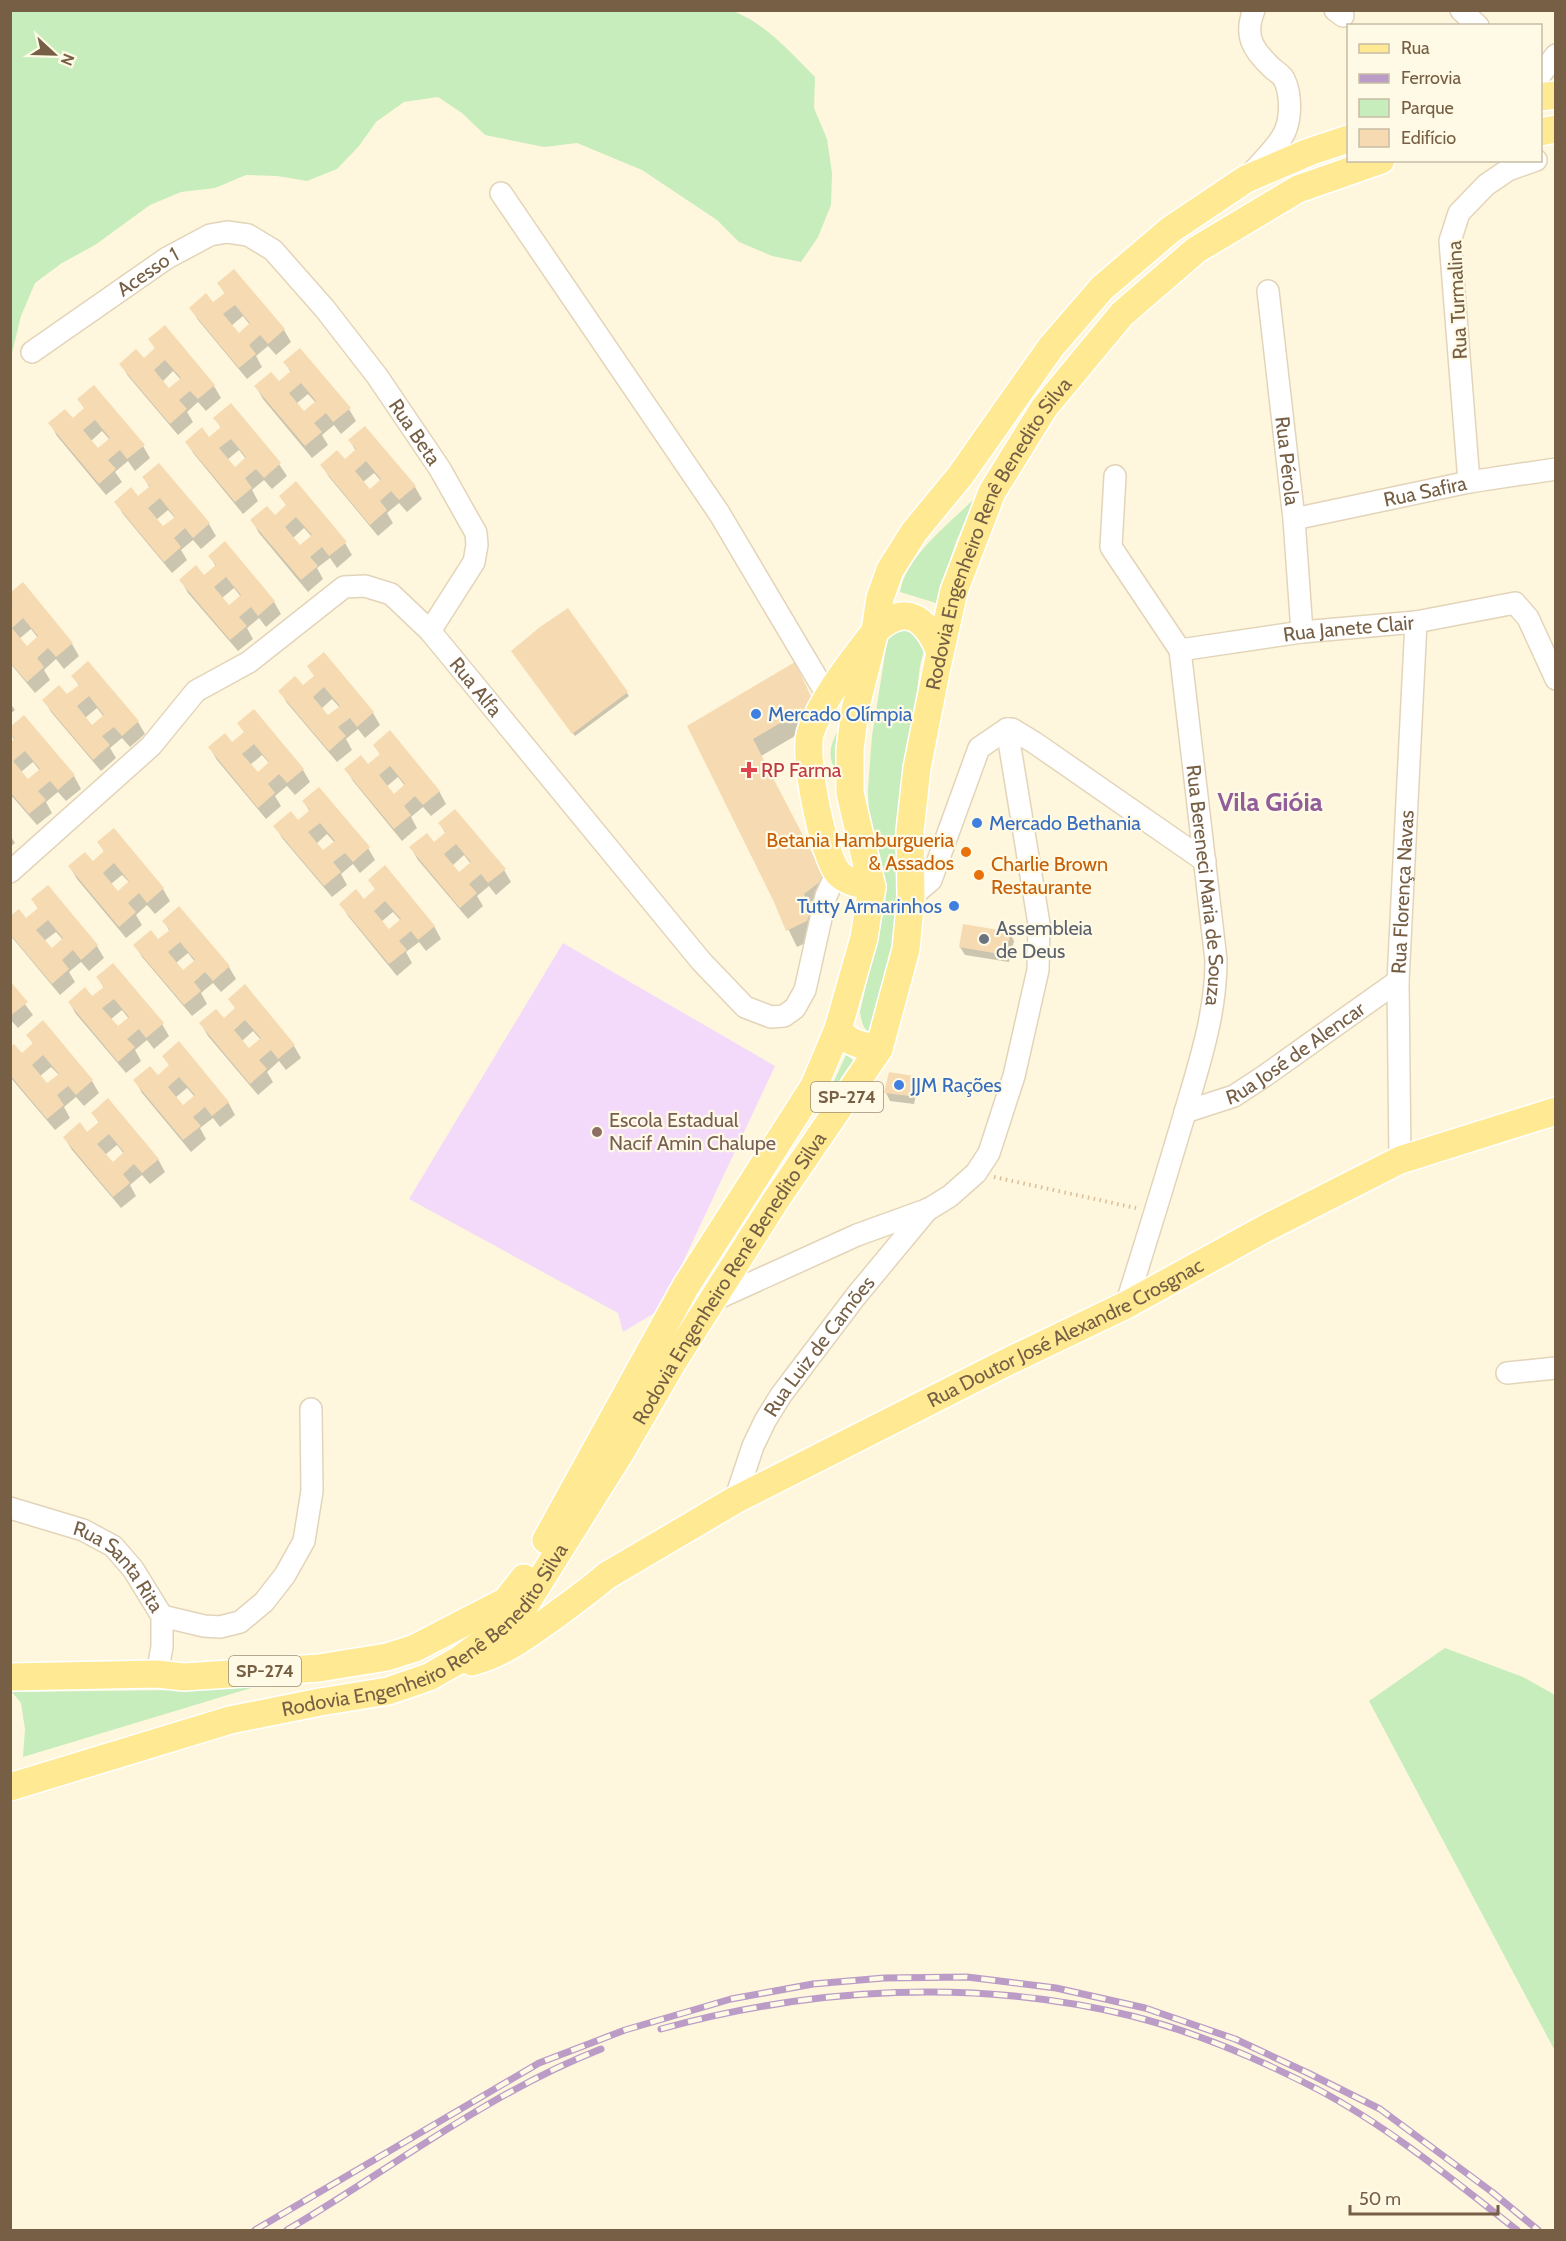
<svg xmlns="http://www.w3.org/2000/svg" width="1566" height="2241" font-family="Cabin,sans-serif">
  <rect width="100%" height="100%" fill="#fef7dd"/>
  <path fill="#f4dafa" d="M563,943L775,1066L661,1309L623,1332L618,1313L409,1199Z"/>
  <path fill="#c6edbb" d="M11,10L733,11C766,24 790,52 815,77L814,108L827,139L832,173L831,205L818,237L801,262L772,256L739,242L717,220L642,170L577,143L544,147L485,135L462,113L438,97L404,102L376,122L359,146L337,169L307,181L277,176L246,175L215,188L181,192L150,205L95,245L62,263L35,283L21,316L11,357Z
    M975,498L956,542L936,603L900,592C906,556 950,523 975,498Z
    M908,629L919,640L924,650L920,666L899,841L898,957L874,1035C863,1031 862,1023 860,1012L883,911L882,869L869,821L868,789L872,736L887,642L891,633Z
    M843,722L840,775C823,757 832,740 843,722Z
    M846,1055L858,1063L810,1134Z
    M1445,1648L1523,1677L1555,1695V2051L1369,1701Z
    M268,1683L23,1757L25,1729L21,1703L12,1692L182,1690Z"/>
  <path fill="#0003" fill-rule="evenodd" d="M219,284L284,330L291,342L276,355L268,346L256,356L262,367L247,379L198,320L191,308L213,305L225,294ZM243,316L250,325L238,335L231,326Z
    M165,327L214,386L221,398L206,411L198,402L187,412L193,422L178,435L128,376L121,364L144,360L156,350L150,340ZM173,371L181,380L169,391L162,382Z
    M285,362L349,409L356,421L341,434L334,425L322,435L328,445L312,458L263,399L256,387L279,383L291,373ZM308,394L316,403L304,413L296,404Z
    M79,399L143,446L150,458L135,471L128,461L115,472L122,482L106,495L57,436L50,423L73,420L85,410ZM102,431L110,440L98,450L91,441Z
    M215,418L279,464L287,476L272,489L264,480L252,490L258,501L243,514L194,454L186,442L209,439L221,428ZM239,450L246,459L234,469L227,460Z
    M350,441L415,487L422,499L407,512L399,503L387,513L393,523L378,536L329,477L322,465L344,461L356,451ZM374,473L381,481L370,491L362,483Z
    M144,478L209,524L216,536L201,549L193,540L181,550L187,560L172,573L123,514L116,502L138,498L150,488ZM168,510L175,518L163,529L156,520Z
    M281,496L345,543L352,555L337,568L330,558L317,568L323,579L308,592L259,533L252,520L275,517L287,507ZM304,528L312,537L300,547L293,538Z
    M225,543L274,602L281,614L266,627L259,618L247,628L253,639L238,651L188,593L181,580L204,577L216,567L210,556ZM234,588L241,597L229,607L222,598Z
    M10,603L72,644L79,656L64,669L56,659L44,670L50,680L35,693L10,663V610L13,608ZM31,629L38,638L27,648L19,639Z
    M324,654L373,713L380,725L365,738L358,729L346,739L352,750L337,762L287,703L280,691L303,687L315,677ZM332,699L340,708L328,718L321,709Z
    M515,654L627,693L629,696L575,736Z
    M795,664L822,720L761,756L833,895L816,938L797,947L689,726Z
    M73,676L138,722L145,734L130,747L122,738L110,748L116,758L101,771L51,712L44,700L67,696L79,686ZM97,708L104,717L92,727L85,718Z
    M10,703L15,710L10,714Z
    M24,717L74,776L81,789L66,801L58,792L46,802L52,813L37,825L10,794V744L15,741L10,733ZM33,762L40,771L28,781L21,772Z
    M239,723L303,770L310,782L295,795L287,786L275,796L281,806L266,819L217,760L210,748L232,744L245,734ZM262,755L270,764L257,774L250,765Z
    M374,745L439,791L446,804L431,816L423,807L411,817L417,828L402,841L353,781L346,769L368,766L381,756ZM398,777L405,786L394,796L386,787Z
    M304,802L368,848L375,860L360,873L353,864L341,874L347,885L332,897L282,838L275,826L298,823L310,812ZM327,834L335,843L323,853L316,844Z
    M440,824L504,870L511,882L496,895L489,886L477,896L483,906L468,919L418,860L411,848L434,844L446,834ZM464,855L471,864L459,874L452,866Z
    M114,830L163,889L170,901L155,914L147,905L136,915L142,925L126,938L77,879L70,867L93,863L105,853L99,843ZM122,875L130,883L118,893L111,884Z
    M10,835L15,843L10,847Z
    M370,880L434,926L441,939L426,951L419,942L406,952L412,963L397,976L348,916L341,904L363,901L376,891ZM393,912L401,921L389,931L381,922Z
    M32,899L97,946L104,958L89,971L81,962L69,972L75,982L60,995L10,935V918L26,920L39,910ZM56,932L63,940L52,950L44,941Z
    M179,908L229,967L236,979L221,992L213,983L201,993L207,1004L192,1016L142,957L135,945L158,941L170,932L164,921ZM188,953L195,962L183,972L176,963Z
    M1010,933L1014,941L1009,962L965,955L960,947Z
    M98,978L162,1024L169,1036L154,1049L147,1040L135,1050L141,1061L126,1073L76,1014L69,1002L92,998L104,988ZM122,1010L129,1019L117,1029L110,1020Z
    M10,984L33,1015L18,1028L10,1019Z
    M245,987L294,1046L301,1058L286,1070L279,1061L267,1072L273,1082L258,1095L208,1036L201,1024L224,1020L236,1010L230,999ZM253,1031L261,1040L249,1050L242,1041Z
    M43,1022L92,1081L99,1093L84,1106L76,1097L64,1107L70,1118L55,1130L10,1077V1049L21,1055L33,1044L28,1035ZM51,1067L59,1075L47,1086L39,1077Z
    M164,1056L228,1102L235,1115L220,1127L213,1118L200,1128L206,1139L191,1152L142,1093L135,1080L158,1077L170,1067ZM187,1088L195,1097L183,1107L175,1098Z
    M913,1078L918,1086L914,1104L890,1101L886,1093Z
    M93,1113L158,1159L165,1172L150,1184L142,1175L130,1185L136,1196L121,1208L72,1150L64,1137L87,1134L99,1123ZM117,1145L124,1154L112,1164L105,1155Z"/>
  <path fill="#f6dab2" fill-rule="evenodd" d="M234,269L285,329L268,344L260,335L249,345L256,354L239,368L189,308L206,293L213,302L225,293L217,283ZM235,305L250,323L239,333L223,314Z
    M165,325L215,385L198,399L190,391L179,400L187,409L170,424L119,364L136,349L144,358L155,348L148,339ZM165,360L181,378L169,388L154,370Z
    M300,348L351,408L333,422L326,413L314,423L322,432L305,446L254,386L271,372L279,381L291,371L283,362ZM301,383L316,401L304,411L289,393Z
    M94,385L145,445L127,459L120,450L108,460L116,469L99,484L48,423L65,409L73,418L84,408L77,399ZM95,420L110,438L98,448L83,430Z
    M231,403L281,463L264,478L256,469L245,478L252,488L235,502L185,442L202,427L209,437L221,427L213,418ZM231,439L246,457L235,467L219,448Z
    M365,426L416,486L399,500L391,491L380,501L387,510L370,525L320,465L337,450L345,459L356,449L348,440ZM366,461L381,479L370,489L355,471Z
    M159,463L210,523L193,538L185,528L174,538L181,547L164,562L114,502L131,487L138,496L150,486L142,477ZM160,498L175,517L163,526L148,508Z
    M296,481L347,542L329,556L322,547L310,557L318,566L301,580L250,520L267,506L275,515L286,505L279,496ZM296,517L312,535L300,545L285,527Z
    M225,541L275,601L258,616L251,607L239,617L247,626L230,640L179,580L196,565L204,575L216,565L208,556ZM226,577L241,595L229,605L214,587Z
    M23,582L73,643L56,657L48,648L37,658L44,667L27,682L10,662V608L13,606L10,603V593ZM23,618L38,636L27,646L12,628Z
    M568,608L628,692L572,734L511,651L540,627Z
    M324,652L374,712L357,727L350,718L338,727L346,736L329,751L278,691L295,676L303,685L314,676L307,666ZM324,687L340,706L328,715L313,697Z
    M88,661L139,721L122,736L114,727L102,736L110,745L93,760L42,700L59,685L67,694L79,685L71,676ZM89,696L104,715L92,725L77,706Z
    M795,662L814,703L753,739L825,878L804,894L811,909L807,921L786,931L774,902L687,726Z
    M254,709L304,769L287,783L279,774L268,784L275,793L258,808L208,747L225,733L232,742L244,732L237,723ZM254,744L269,762L258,772L242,754Z
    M24,715L75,775L58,790L50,781L38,791L46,800L29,814L10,792V742L15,739L10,734V727ZM25,751L40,769L28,779L13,761Z
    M390,730L440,791L423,805L415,796L404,806L411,815L394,829L344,769L361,755L368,764L380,754L373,745ZM390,766L405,784L394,794L379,775Z
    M319,787L370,847L353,862L345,853L333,862L341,872L324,886L273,826L291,811L298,820L310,810L302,801ZM320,823L335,841L323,850L308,832Z
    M455,809L506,869L488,883L481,874L469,884L477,893L460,908L409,847L427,833L434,842L446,832L438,823ZM456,844L471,862L459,872L444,854Z
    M114,828L164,888L147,903L139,893L128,903L136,912L119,927L68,866L85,852L93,861L104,851L97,842ZM114,863L129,881L118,891L103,873Z
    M385,865L435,926L418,940L411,931L399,941L407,950L389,964L339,904L356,889L364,899L375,889L368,880ZM385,901L401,919L389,929L374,911Z
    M48,885L98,945L81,960L73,950L62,960L69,969L52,984L10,934V916L19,909L26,918L38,908L31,899ZM48,920L63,938L52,948L36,930Z
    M179,906L230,966L213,981L205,972L194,982L201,991L184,1005L133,945L151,930L158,939L170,930L162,921ZM180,942L195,960L183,970L168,952Z
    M963,924L1011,932L1005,955L959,947Z
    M113,963L164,1023L146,1038L139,1029L127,1039L135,1047L118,1062L68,1002L85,987L92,996L104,987L96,977ZM114,999L129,1017L118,1026L102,1008Z
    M10,981L28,1002L10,1016Z
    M245,984L295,1045L278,1059L271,1050L259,1060L267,1069L250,1084L199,1023L216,1009L224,1018L235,1008L228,999ZM245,1020L261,1038L249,1048L234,1030Z
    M43,1020L93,1080L76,1095L68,1086L57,1095L64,1105L47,1119L10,1075V1047L14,1044L22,1053L33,1043L26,1035ZM43,1055L59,1074L47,1083L32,1065Z
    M179,1041L229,1102L212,1116L205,1107L193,1117L201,1126L183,1140L133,1080L150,1066L158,1075L169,1065L162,1056ZM179,1077L195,1095L183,1105L168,1087Z
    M889,1072L914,1076L910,1096L884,1093Z
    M108,1098L159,1159L142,1173L134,1164L123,1174L130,1183L113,1197L63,1137L80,1122L87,1132L99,1122L91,1113ZM109,1134L124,1152L113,1162L97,1144Z"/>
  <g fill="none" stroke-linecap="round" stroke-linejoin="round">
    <defs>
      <g id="minor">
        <path d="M1335,10L1343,16"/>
        <path d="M1461,10L1478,26"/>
        <path d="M1540,75L1556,55"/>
        <path d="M1249,176C1259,164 1281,144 1286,129C1291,115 1291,93 1284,79C1281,74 1275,71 1271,67C1252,49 1244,35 1254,10"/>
        <path d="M501,193L719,513L827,695"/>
        <path id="s1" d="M1268,291L1294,519L1302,632"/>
        <path id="s2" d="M32,352L167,258L210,235L227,232L248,235L273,250L325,309L377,376L440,469L476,533L477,545L474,562L430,631"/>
        <path id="s3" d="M1115,476L1111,547L1180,650L1216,960C1216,1015 1199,1064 1184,1116C1165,1180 1146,1242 1126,1305"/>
        <path d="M1469,482L1450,241L1459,213L1486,185L1508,170L1536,160"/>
        <path id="s4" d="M1294,519L1469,482L1556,469"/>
        <path id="s5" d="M1180,650L1302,632L1416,622L1515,603L1528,618L1556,679"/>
        <path d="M1007,729H1012L1035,743L1205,861"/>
        <path id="s6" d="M10,872L151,746L196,691L249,662L344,587L365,586L391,594L430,631L701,961L745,1007L771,1017L784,1016L795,1008L805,990L826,896L837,872"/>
        <path d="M911,897L931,880L979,748L1007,729"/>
        <path id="s7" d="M1185,1112L1234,1096L1263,1077L1398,981"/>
        <path id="s8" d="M1400,1160L1398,981L1416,622"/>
        <path d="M714,1300L857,1235L929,1209L950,1196L976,1173L989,1153L1014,1076L1038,970L1039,924L1007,729"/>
        <path d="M1507,1373L1556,1368"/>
        <path id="s9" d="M735,1500L753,1446L765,1421L781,1395L856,1296L928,1209"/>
        <path id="s10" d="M10,1508L83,1530L113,1546L133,1569L162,1616V1647L157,1674"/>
        <path d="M162,1616L204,1626L220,1627L240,1622L264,1602L285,1575L304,1541L312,1491L311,1409"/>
      </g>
      <g id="major">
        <path d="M1540,97L1556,95"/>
        <path d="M1540,132L1556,129"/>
        <path d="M872,887C860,884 846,882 838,873C823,855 802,753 811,731C825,694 851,663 875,631C906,602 926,618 940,652"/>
        <path d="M838,1029C848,1044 862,1045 879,1049"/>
        <path d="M546,1540L686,1286L814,1086L838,1029L864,938L872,887L850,793V749L855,710L875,631L880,598L890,570L914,532L960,476L1051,347L1102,288L1170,230L1246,179L1309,152L1348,139"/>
        <path id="s11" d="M472,1662C502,1654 525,1637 550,1619C569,1605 588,1592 606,1576L735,1500L1007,1362L1126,1305L1266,1228L1400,1160L1556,1111"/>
        <path d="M10,1677L157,1674L184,1677L319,1668L387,1657L415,1648L506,1601L524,1578"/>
        <path id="s12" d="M10,1787L230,1720L320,1702L388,1691L429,1677L459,1660L502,1628L525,1605L622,1450L673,1362L776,1200L879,1049L906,949L911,897L910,831L917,768L937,667L954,591L992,492L1044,408L1122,314L1196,250L1298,189L1381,160"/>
      </g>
    </defs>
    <use href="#minor" stroke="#e3d4b9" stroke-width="24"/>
    <use href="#major" stroke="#fff" stroke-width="30"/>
    <path stroke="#dbbd96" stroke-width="4" stroke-dasharray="1.5 4.5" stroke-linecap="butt" d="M994,1177L1136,1208"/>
    <use href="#minor" stroke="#fff" stroke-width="21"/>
    <use href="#major" stroke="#ffea93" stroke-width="27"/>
    <defs>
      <path id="rail" d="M661,2029C813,1987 978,1978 1132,2016C1195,2032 1259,2059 1317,2089C1389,2127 1453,2180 1517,2230
        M255,2230L539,2063L625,2030L731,1999L813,1984L884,1978L967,1977L1056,1988L1145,2008L1235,2039L1308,2073L1380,2109L1492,2192L1538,2230
        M287,2230C391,2169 488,2093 601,2049"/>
    </defs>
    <use href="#rail" stroke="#bb9cc7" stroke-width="7"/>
    <use href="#rail" stroke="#fffae5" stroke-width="4.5" stroke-dasharray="14" stroke-linecap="butt"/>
  </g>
  <g fill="#3f7fe0" stroke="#fffae5" stroke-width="2">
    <circle cx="756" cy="714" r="6"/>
    <circle cx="977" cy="823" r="6"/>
    <circle cx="954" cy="906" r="6"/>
    <circle cx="899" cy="1085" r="6"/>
  </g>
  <path fill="#e0444e" stroke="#fffae5" stroke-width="2" d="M746 761h6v6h6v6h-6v6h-6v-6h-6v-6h6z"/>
  <g fill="#e8710a" stroke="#fffae5" stroke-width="2">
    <circle cx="966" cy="852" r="6"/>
    <circle cx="979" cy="875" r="6"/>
  </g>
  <circle fill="#6b7280" stroke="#fffae5" stroke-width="2" cx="984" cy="939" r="6"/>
  <circle fill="#8d6e63" stroke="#fffae5" stroke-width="2" cx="597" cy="1132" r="6"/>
  <g text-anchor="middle" stroke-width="4.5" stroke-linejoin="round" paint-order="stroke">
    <g fill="#fffae5" stroke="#9f8e74" stroke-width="1.5">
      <rect x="811" y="1082" width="72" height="30" rx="4.5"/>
      <rect x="229" y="1656" width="72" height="30" rx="4.5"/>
    </g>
    <g font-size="18" font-weight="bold" fill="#765f44">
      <text x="847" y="1103">SP-274</text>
      <text x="265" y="1677">SP-274</text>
    </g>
    <g font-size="20" fill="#765f44" stroke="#fffae5">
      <text dy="7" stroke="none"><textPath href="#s2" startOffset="141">Acesso 1</textPath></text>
      <text transform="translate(1457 300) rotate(-93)" y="7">Rua Turmalina</text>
      <text dy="7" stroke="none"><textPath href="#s2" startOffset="512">Rua Beta</textPath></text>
      <text dy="7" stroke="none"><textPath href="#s1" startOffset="171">Rua Pérola</textPath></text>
      <text dy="7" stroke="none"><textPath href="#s4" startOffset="134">Rua Safira</textPath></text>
      <text dy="7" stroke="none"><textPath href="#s12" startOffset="1750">Rodovia Engenheiro Renê Benedito Silva</textPath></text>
      <text dy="7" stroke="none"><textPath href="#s5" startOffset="170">Rua Janete Clair</textPath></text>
      <text dy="7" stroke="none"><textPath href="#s6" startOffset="616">Rua Alfa</textPath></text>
      <text dy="7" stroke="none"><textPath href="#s3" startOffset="432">Rua Bereneci Maria de Souza</textPath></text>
      <text dy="7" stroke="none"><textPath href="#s8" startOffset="268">Rua Florença Navas</textPath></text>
      <text dy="7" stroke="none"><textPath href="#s7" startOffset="126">Rua José de Alencar</textPath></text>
      <text dy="7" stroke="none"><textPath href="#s12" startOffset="940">Rodovia Engenheiro Renê Benedito Silva</textPath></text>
      <text dy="7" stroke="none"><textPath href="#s11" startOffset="680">Rua Doutor José Alexandre Crosgnac</textPath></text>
      <text dy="7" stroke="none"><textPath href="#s9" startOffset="177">Rua Luiz de Camões</textPath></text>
      <text dy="7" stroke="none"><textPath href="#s10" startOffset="128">Rua Santa Rita</textPath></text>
      <text dy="7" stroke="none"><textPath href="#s12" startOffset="454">Rodovia Engenheiro Renê Benedito Silva</textPath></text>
    </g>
    <g font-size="20" fill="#366cbe" stroke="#fffae5" text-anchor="start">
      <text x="768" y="721">Mercado Olímpia</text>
      <text x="989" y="830">Mercado Bethania</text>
      <text x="942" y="913" text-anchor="end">Tutty Armarinhos</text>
      <text x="911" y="1092">JJM Rações</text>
    </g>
    <g font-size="20" fill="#be3a42" stroke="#fffae5" text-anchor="start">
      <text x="761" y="777">RP Farma</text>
    </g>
    <g font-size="20" fill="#c56008" stroke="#fffae5" text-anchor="end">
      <text x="954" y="847">Betania Hamburgueria<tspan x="954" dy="23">&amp; Assados</tspan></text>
      <text x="991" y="871" text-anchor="start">Charlie Brown<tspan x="991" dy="23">Restaurante</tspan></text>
    </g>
    <g font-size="20" fill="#5b616d" stroke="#fffae5" text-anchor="start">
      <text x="996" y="935">Assembleia<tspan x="996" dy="23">de Deus</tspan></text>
    </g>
    <g font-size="20" fill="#785e54" stroke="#fffae5" text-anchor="start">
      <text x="609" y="1127">Escola Estadual<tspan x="609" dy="23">Nacif Amin Chalupe</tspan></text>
    </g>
    <g font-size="26" font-weight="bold" fill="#915e9a" stroke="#fffae5">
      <text x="1270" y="811">Vila Gióia</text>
    </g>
  </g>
  <rect width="1566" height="2241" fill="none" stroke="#765f44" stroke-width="24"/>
  <rect x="1347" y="24" width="195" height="138" fill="#fffae5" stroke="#c8bca5" stroke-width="1.5"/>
  <rect x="1359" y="44" width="30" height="9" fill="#ffea93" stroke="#c8bca5" stroke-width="1.5"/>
  <text x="1401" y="54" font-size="18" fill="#765f44">Rua</text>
  <rect x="1359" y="74" width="30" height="9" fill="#bb9cc7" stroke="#c8bca5" stroke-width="1.5"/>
  <text x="1401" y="84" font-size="18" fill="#765f44">Ferrovia</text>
  <rect x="1359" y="99" width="30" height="18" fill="#c6edbb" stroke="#c8bca5" stroke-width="1.5"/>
  <text x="1401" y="114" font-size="18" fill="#765f44">Parque</text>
  <rect x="1359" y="129" width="30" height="18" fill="#f6dab2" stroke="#c8bca5" stroke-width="1.5"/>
  <text x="1401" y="144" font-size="18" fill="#765f44">Edifício</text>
  <g transform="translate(54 54) rotate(112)" stroke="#fffae5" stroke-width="4.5" paint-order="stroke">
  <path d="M0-4.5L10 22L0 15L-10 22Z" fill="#765f44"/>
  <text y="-9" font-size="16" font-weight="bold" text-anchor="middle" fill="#765f44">N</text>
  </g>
  <path d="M1350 2205v9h148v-9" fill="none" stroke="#765f44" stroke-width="3"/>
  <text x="1359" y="2205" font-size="18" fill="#765f44" stroke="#fffae5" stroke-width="4.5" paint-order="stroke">50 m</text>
</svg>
